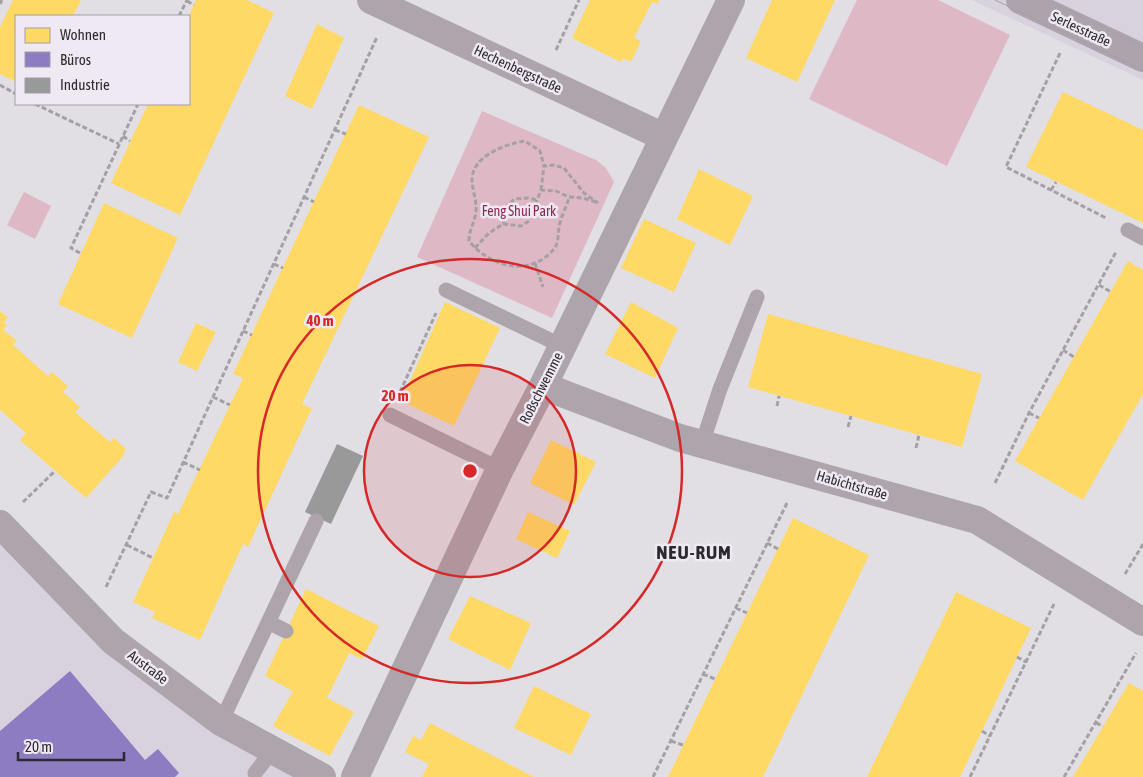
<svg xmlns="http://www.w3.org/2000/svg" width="1143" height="777" font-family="'Asap Condensed',sans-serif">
  <rect width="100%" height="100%" fill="#e1dee4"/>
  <path fill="#d8d1de" d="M972,0H1143V80Z
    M0,524L73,601L322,777H0Z"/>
  <path fill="#deb8c5" d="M857,0H938L1010,35L947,166L809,99Z
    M482,111L596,160L606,168L614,182L552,318L417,257Z
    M24,192L51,206L35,239L7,225Z"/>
  <path fill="#ffd966" d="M13,0H81L73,16H16V82L0,74V27Z
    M196,0H247L274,13L180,215L111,183L148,104H189V16Z
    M590,0H659L657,4L652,2L634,38L641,41L631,62L623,58L621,62L572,38Z
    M772,0H835L797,82L746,58Z
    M317,24L344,38L312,109L285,96Z
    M1063,92L1143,130V223L1026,167Z
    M359,105L429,137L302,404L312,408L248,547L243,544L200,640L152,618L155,612L133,602L174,512L178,514L243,378L233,374Z
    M699,169L753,196L730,245L677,219Z
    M104,203L178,238L132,338L58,304Z
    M644,219L696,243L674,292L621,268Z
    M1128,261L1143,270V394L1083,500L1015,461Z
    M445,302L500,328L454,426L401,401Z
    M631,302L678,328L655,378L605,354Z
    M0,311L8,317L4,323L7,326L3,330L17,341L13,345L48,376L52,372L68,386L63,392L80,407L75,412L110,442L114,438L126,449L123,453L125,454L86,498L20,440L26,433L0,410Z
    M768,314L982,374L962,447L748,387Z
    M196,323L216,332L197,371L178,362Z
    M551,440L596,462L574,505L530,483Z
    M528,512L570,531L557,558L516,539Z
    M793,518L869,555L763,777H668Z
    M306,589L379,626L362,659L349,653L327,698L354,712L330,756L273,726L293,691L265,676Z
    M956,592L1031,628L960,777H867Z
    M470,596L531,623L510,670L448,639Z
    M1129,683L1143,691V777H1073Z
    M534,686L591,714L571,755L514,728Z
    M430,723L534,777H422L429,764L405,752L413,736L421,740Z"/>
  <path fill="#8e7cc3" d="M70,671L145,760L158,749L179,773L175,777H0V731Z"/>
  <path fill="#999" d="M337,444L363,456L331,524L305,512Z"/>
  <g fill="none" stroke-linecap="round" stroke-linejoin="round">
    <path stroke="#a6a0a6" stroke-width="3" stroke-dasharray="5 2.5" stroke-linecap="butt" d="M187,1L194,5
      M0,4L2,0
      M179,16L187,0
      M556,50L579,0
      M1060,53L1006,167L1106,218
      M0,85L16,94
      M35,104L119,144
      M335,130L346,134
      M123,136L130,141
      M541,190L544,166
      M1051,190L1056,182
      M304,197L314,202
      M596,202L583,198L569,197C567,206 562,214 560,223C557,232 560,241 554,249C530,278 490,267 469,241C469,229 475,222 476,211C477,200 472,190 472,180C472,156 505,144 525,141L540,151L544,166L554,165L564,168L584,193L598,203
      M503,224L521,226L529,221L541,190L556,191L569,197
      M475,248L489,233L503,224L507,207L514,199L528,198L537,200
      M80,253L71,248L138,104
      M535,263L543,287
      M274,264L283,268
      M1099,285L1111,292
      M243,331L252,335
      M1063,350L1074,357
      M400,392L436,313
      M213,397L230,405
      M777,406L779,396
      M1029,413L1039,418
      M848,427L851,416
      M916,448L919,435
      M183,462L200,470
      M995,483L1029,413L1116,252
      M23,502L55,471
      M767,543L778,549
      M127,545L153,558
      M1125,574L1143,544
      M106,587L151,492L167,498L377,37
      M736,608L747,613
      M1017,657L1026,662
      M703,674L715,679
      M1096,723L1103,726
      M982,731L990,736
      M671,741L683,745
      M653,777L788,501
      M970,777L1054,604
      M1064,777L1136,653"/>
    <path stroke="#aea4ac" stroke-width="15" d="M1128,230L1143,238
      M446,290L562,346
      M390,415L500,469
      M702,444L720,389L757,297
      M268,622L286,631
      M221,722L316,521
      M255,773L273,750"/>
    <path stroke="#aea4ac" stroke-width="28" d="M371,0L664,137
      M543,386L680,438L977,520L1143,622
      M0,524L113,641L221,722L322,777
      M355,777L500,469L543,386L731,0"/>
    <path stroke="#ada3ac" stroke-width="28" d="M1020,0L1143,58"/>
    <path stroke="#a6a0a6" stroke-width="1" d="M995,0L1143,70
      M1046,0L1143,46"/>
  </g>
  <circle cx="470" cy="471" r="106" fill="#d62828" fill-opacity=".12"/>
  <g fill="none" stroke="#d62828" stroke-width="2.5">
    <circle cx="470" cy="471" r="106"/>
    <circle cx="470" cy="471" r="212"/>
  </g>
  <g text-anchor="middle" stroke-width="5" stroke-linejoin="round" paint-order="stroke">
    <g font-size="14" fill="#2c2a2e" stroke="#efe9f4">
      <text transform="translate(1081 29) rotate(25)" y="5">Serlesstraße</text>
      <text transform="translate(518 69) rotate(25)" y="5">Hechenbergstraße</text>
      <text transform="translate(541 388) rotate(-63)" y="5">Roßschwemme</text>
      <text transform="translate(852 485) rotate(16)" y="5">Habichtstraße</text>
      <text transform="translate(148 667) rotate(37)" y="5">Austraße</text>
    </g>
    <g font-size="14" fill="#8b2951" stroke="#efe9f4">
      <text x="519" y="216">Feng Shui Park</text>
    </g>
    <g font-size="19" font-weight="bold" letter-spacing="1" fill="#2c2a2e" stroke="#efe9f4">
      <text x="694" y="559">NEU-RUM</text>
    </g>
  </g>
  <circle cx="470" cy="471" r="8" fill="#d62828" stroke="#efe9f4" stroke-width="2.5"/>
  <g font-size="15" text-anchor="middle" font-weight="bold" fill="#d62828" stroke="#efe9f4" stroke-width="5" stroke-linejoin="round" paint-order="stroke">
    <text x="320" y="326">40 m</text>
    <text x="395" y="401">20 m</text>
  </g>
  <rect x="15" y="15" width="175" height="90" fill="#efe9f4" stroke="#a19da5"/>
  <rect x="25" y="28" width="25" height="15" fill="#ffd966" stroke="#a19da5"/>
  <text x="60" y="40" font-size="15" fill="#2c2a2e">Wohnen</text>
  <rect x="25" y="52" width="25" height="15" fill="#8e7cc3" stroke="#a19da5"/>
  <text x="60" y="65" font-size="15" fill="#2c2a2e">Büros</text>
  <rect x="25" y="78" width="25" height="15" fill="#999999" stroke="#a19da5"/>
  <text x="60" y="90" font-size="15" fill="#2c2a2e">Industrie</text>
  <path d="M18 752v8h106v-8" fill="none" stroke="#2c2a2e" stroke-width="2.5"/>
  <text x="25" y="752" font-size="15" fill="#2c2a2e" stroke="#efe9f4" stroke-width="4" paint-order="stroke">20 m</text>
</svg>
